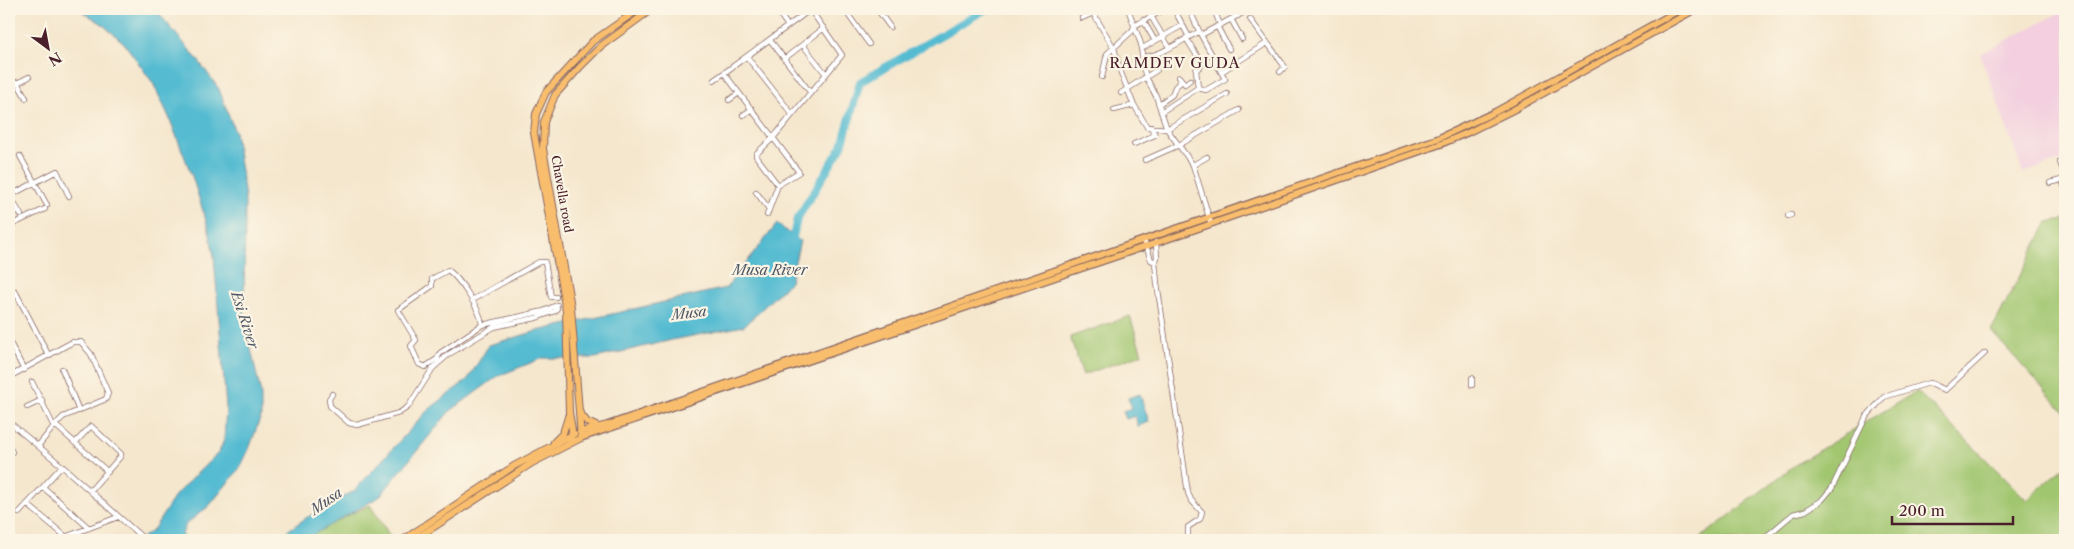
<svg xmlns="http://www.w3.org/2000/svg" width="2074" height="549" font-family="'Libre Caslon Text',serif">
  <rect width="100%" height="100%" fill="#fcf5e5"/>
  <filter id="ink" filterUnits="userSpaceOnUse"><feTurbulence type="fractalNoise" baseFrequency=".02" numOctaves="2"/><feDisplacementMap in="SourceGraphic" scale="10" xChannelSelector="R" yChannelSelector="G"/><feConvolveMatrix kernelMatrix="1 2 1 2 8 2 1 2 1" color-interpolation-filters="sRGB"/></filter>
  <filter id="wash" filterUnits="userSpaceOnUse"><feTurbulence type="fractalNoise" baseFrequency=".0096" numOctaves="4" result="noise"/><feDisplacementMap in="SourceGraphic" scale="20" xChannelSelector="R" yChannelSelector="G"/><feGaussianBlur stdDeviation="1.12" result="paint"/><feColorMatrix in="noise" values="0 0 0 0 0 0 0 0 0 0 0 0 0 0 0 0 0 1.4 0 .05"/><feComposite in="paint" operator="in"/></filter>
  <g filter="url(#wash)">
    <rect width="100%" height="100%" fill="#f5e7ce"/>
    <path fill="#f3cfdf" d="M2065,10V159L2023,173L1980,54Z"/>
    <path fill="#a1c670" stroke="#76724e" d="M2065,219V413L1991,331L2048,222Z
      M1130,316L1142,354L1083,375L1070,337Z
      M1917,391L2027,500L2065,465V540H1698L1795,465Z
      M370,505L392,539L390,540H304L325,526Z"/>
    <path fill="#54bbd1" stroke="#4f6d7e" d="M78,9H155L198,60L219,89L235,132L245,197L244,318L261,394V416L249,449L240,468L209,506L186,524L182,534L183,540H139L153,530L177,493L219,452L224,440L226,407L214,256L209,230L192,176L169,117L153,83L124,43L101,23Z
      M777,224L800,241L790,282L744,326L672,340L595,358H543L498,376L449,412L379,497L304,540H274L306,518L354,491L427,411L468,379L489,345L537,331L726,288Z
      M1140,394L1149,422L1138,426L1135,416L1126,419L1123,411L1132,408L1128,398Z"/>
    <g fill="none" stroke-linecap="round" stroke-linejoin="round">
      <path stroke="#54bbd1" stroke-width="8" d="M791,246L797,219L842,146L860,82L986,9"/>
    </g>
  </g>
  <g filter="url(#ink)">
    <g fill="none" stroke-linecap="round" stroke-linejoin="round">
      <defs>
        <path id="minor" d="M776,9L788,26
          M844,9L869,44
          M877,9L890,27
          M908,9L909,10
          M1128,9L1141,44L1143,67L1146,77L1156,96L1167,129L1193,165L1211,224
          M1174,9L1189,37
          M1189,9L1201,35L1225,79L1206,90L1198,88
          M1214,9L1220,25
          M1235,9L1238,16
          M1093,13L1114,48L1121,73L1133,103L1147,127L1167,129L1227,94
          M1151,16L1169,47
          M1082,18L1102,9
          M1231,19L1242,39
          M1250,19L1285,67L1280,72
          M1143,20L1155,41
          M1217,26L1229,49
          M1201,35L1250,9
          M770,40L810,92
          M803,45L825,73
          M1141,49L1183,25
          M747,57L792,114
          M1142,57C1162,56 1181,40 1199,32
          M784,59L824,28
          M1221,72L1267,43
          M1102,77L1107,54L1133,30L1134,26L1165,9
          M1179,77L1185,84L1190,80
          M714,80L724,73
          M17,82L26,98
          M9,87L29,77
          M1121,93L1157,70L1151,57
          M729,100L739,93
          M1159,104L1172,95L1175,87L1182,81
          M1114,110L1134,105
          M1161,112L1198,88L1196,70L1201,66V62L1186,38
          M743,115L752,109
          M1134,144L1155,135L1151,127
          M20,156L47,205
          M1145,160L1179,145L1239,110
          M2060,162L2065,177
          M1193,165L1207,157
          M2062,180L2065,189
          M2050,183L2065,179
          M778,185L756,156V154L773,138L842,55L810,9
          M756,192L769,209
          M9,195L21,215
          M9,196L57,171L69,196
          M767,215L778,185L799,172L724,73L811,9
          M1788,216L1791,215
          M9,226L45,209
          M1144,240L1151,260L1155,262
          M1156,242L1157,258L1155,262L1157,283L1188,493L1191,500L1202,512L1200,519L1188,527V540
          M15,291L49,356
          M472,300L539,262H545L551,297H556
          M482,325L440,353L437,359L425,367L419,364L411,346L416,340L398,310L432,286V279L448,270C460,279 481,310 482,325L544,311L557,305
          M9,341L24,370
          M62,369L79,411
          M9,377L67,345L73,342H81L91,354L108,393L106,399L63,417L55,425L38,446
          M32,382L54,427
          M1472,385V378
          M332,394L329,399L330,406L349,423L357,425L399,413L408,407L433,368L449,354L494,327L536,318L555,311L557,308
          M27,407L42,400
          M9,422L62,466L145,540
          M55,425L108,472
          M75,443L91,426L121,454L120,457L90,491
          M9,447L12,452L9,455
          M43,487L89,528
          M27,504L65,536
          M19,513L62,466
          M57,540L118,517
          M1762,540L1793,514L1805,511L1821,501L1832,488L1866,417L1884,397L1929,383L1933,384L1945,390L1985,353"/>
        <path id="major" d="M580,432L607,425L1439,138L1495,112L1681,9
          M581,438L1156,243L1441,144L1469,132L1513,110L1696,9"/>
        <path id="highway" d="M580,413L587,422L598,427
          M554,442L563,433L569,414
          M570,443L572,430L569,412L566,311L534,133L536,114L546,92L593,41L639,9
          M403,540L514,466L574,434
          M414,540L532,463L581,438L571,307L543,149L544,122L555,95L580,67L601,46L652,9"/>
      </defs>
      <use href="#minor" stroke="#866564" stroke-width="6"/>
      <use href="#major" stroke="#866564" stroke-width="8"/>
      <use href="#highway" stroke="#866564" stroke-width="8"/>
      <use href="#minor" stroke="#fff" stroke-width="4.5"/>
      <use href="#major" stroke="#f9be6d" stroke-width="5.5"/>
      <use href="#highway" stroke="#f9be6d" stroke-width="6"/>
    </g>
  </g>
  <g text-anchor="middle" stroke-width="4.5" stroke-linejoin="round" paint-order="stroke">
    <g font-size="12" fill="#4a1f2b" stroke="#fcf5e5">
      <text transform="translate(562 194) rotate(80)" y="4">Chavella road</text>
    </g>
    <g font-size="14" font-style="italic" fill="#4e5665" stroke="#fcf5e5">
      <text x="770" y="275">Musa River</text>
      <text transform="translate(689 313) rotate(-7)" y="5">Musa</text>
      <text transform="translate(245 320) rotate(72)" y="5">Esi River</text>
      <text transform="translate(326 501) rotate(-35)" y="5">Musa</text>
    </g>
    <g font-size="15" letter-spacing="1" fill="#4a1f2b" stroke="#fcf5e5">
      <text x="1175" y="68">RAMDEV GUDA</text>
    </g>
  </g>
  <rect width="2074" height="549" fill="none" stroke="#fcf5e5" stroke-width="30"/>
  <g transform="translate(48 48) rotate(148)" stroke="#fcf5e5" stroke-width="4" paint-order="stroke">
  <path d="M0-4L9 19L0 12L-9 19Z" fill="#4a1f2b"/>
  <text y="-8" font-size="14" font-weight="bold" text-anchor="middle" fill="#4a1f2b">N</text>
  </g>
  <path d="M1892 516v8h121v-8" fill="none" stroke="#4a1f2b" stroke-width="2.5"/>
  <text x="1899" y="516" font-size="15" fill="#4a1f2b" stroke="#fcf5e5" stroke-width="4" paint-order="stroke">200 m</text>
</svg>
